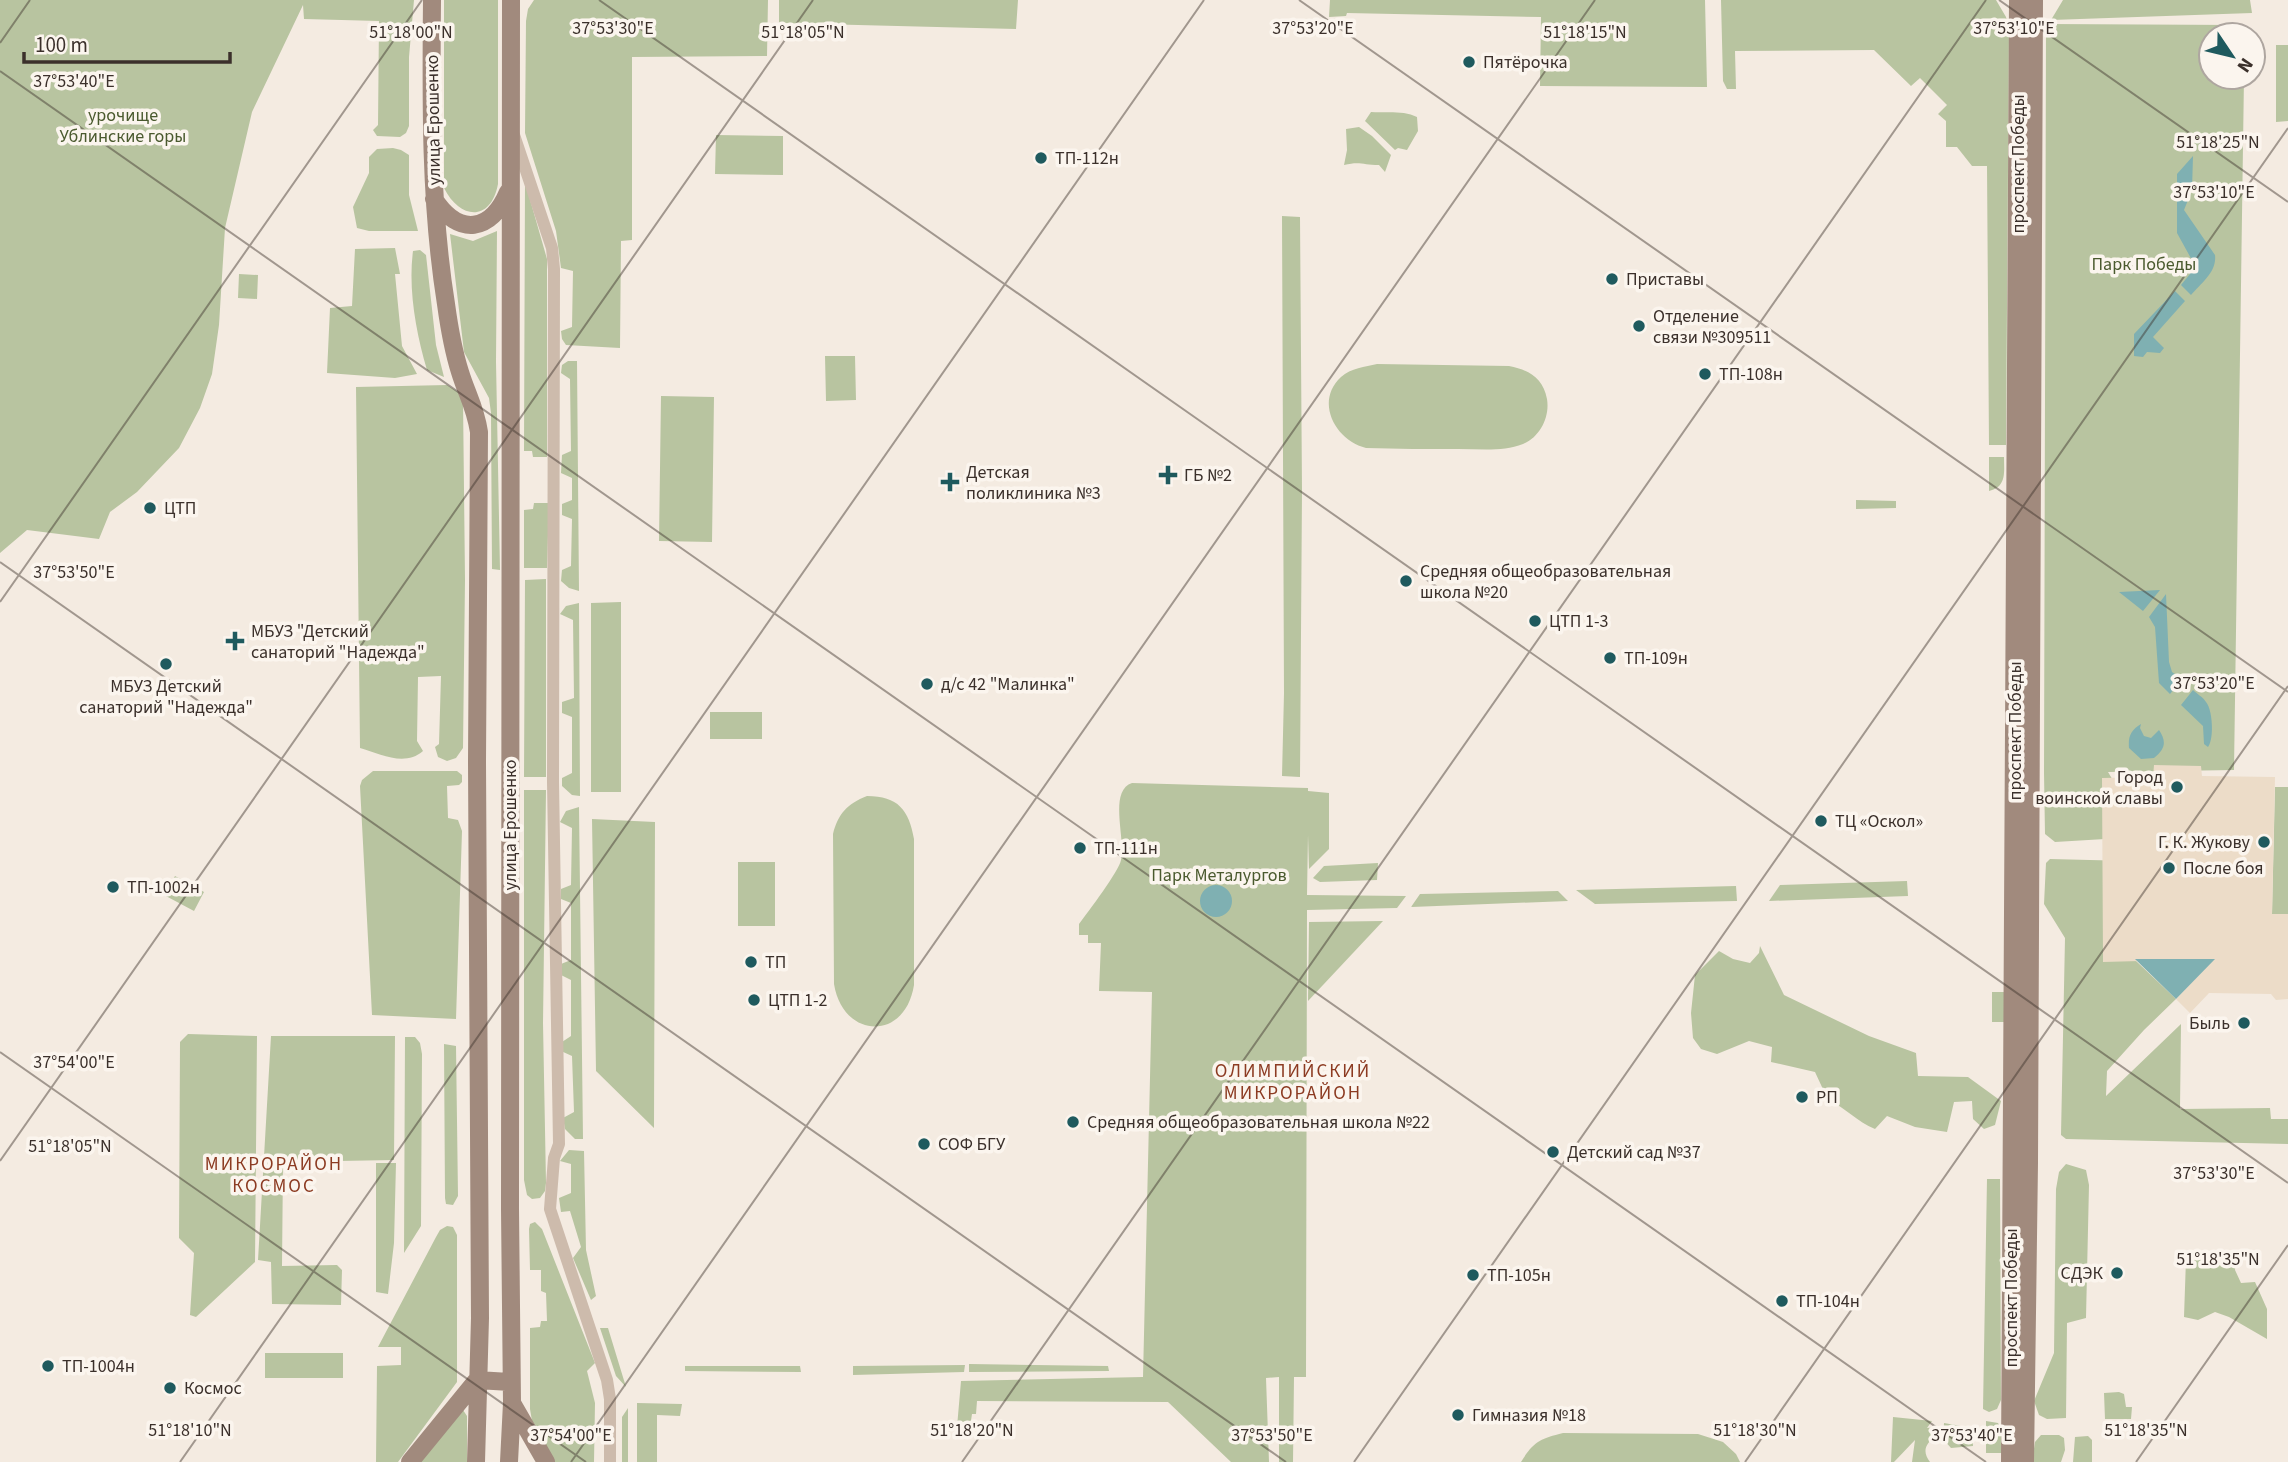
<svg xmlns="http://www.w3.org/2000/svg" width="2288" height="1462" font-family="'Source Sans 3',sans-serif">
  <rect width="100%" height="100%" fill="#f4ebe1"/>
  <path fill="#b8c4a0" d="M0,0H414L409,57V126L406,133L400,137L377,136L373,130L378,125L379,21L304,19L303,5L252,112L225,228L219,325L212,374L200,408L179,448L137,492L110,512L99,539L27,530L0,553Z
    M444,0H498V184C491,222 460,220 444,188Z
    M534,0H768L767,56L632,57V240L621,241L620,348L566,345L562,339L561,331L572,327L573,271L561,268L556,231L525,133L526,21L528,9Z
    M779,0H1018L1016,29L779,23Z
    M1330,0H1705L1707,87L1540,86L1541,17L1347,13L1346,16L1329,17Z
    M1721,0H1996L2006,17L2009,31L2006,445H1989L1987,166H1972L1957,147H1946V121L1938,114L1947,105L1920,78L1911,86L1874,50L1735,51L1736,89H1727L1723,81Z
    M2063,0H2250L2252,13L2051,20Z
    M2048,24L2237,25L2244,31V35H2211V77H2244L2234,770L2108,772L2114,782L2105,839L2055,842L2045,834L2044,773L2046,29Z
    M2276,45H2288V121L2276,122Z
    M1371,112C1386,113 1404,110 1417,117L1418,131L1407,150L1398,148L1395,150L1365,121Z
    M1359,127L1372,136L1391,155L1385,172L1379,165C1363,165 1360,161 1344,165L1347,150L1346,129Z
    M716,135L783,136V175L715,174Z
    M393,148L401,150L409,155V195L418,231H369L357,228L353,207L369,173V157L377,149Z
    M525,182L547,259V457H533L532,451H524Z
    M1282,216L1300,217L1302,490L1300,777L1282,776L1284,693Z
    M497,231L496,362L500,570L492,569L491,413L489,398L464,352L450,234L473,241Z
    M395,248L400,274H395L402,346L417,374L395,378L327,373L330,308L352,306L355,249Z
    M420,250L426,255L436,345L444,377L427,370C416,333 408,289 413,251Z
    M239,274L258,275L257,299L238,298Z
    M825,356H855L856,400L826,401Z
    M568,361H577L579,591L569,588L561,581L562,570L571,566L572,519L562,515V504L572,500V478L561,473L562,455L571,451L570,379L561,373L562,365Z
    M1377,364L1509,366C1529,370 1543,378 1547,399C1550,417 1540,437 1523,444C1503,452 1480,449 1458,449C1428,449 1397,449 1366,448C1336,441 1314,402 1341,377C1351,368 1365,367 1377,364Z
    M447,385L458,392L463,399L465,580L463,748L456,758L447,761L438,757L435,747L439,744L441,676L418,677L417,741L423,751C405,767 380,754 360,748L356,387Z
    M661,396L714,397L712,542L659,541Z
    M1989,457H2004C2004,472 2007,487 1989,491Z
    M1856,500L1896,501V508L1856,509Z
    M534,503H549L547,568H524V510L533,509Z
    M546,579V777H524L525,580Z
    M621,602V792H591V603Z
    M579,603L580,796L572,795L562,786V778L572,773V717L562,713V702L574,698L573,620L560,614L566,606Z
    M710,712H762V739H710Z
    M373,771H457L462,775V782L459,785L447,786L448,818L458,820L462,831L456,1019L372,1015L360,786L362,780Z
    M1132,783L1308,788V791L1329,793V849L1309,869L1308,835L1307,895L1406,896L1397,908L1307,910L1306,1377H1294L1293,1462H1279V1377L1266,1378L1269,1462H1231L1168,1402L977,1401L976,1414H972L970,1427H957L961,1381L1143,1377L1152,992L1099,991L1101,943H1088V935H1079V924C1088,912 1119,871 1121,860C1126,839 1108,791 1132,783Z
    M2275,787H2288V914H2272Z
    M524,790H546L543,1023L546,1183L545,1191L540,1198L532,1199L527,1195L524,1180Z
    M867,796C898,796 909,810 914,839V985C905,1042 843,1039 834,984L833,834C838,814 847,804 867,796Z
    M579,807L583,1139H575L565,1129L563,1118L574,1112L572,1056L561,1051L562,1042L571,1036V980L561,975V964L571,960V903L561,899V889L571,885L572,828L560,822L566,811Z
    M592,819L655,822L654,1128L596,1071Z
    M2050,859L2130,861L2135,960L2176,999L2144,1030L2107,1071L2106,1096L2181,1024L2180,1109L2270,1108L2271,1119H2288V1144L2066,1139L2061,1135L2065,938L2044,904L2046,863Z
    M738,862H775V926H738Z
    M1378,863L1377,880L1320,882L1313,878L1324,866Z
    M175,876L204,892L194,911L164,895Z
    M1907,881L1908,896L1769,901L1780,885Z
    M1736,886L1737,901L1595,904L1576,890Z
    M1558,891L1568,901L1411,907L1420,894Z
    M1383,921L1308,1001L1309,922Z
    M1760,946L1784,995L1869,1036L1916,1053L1918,1076L1968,1077L2001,1101L1995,1125L1984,1129L1973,1119L1972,1101L1954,1102L1947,1132L1915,1127L1887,1116L1875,1129C1857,1122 1845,1107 1828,1100L1815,1072L1771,1062L1772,1047L1749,1041L1717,1054L1701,1049L1693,1038L1691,1013L1695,975L1719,951L1733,959L1750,963L1759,953Z
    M1992,992H2004V1022H1992Z
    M188,1034L257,1036L255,1262L196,1317L190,1315L194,1253L179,1238L180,1042Z
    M271,1036H395L394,1160L283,1162L282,1266L337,1265L342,1270L341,1305L272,1304L271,1262L258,1260Z
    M405,1037H415L420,1043L422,1054L421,1226L404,1253Z
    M444,1044L456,1046L458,1196L453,1205L446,1204L445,1198Z
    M569,1150L584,1151L586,1250L596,1296L591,1300L573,1258L581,1247L570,1211L561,1212L559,1198L571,1193V1164L560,1161Z
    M376,1163H396L394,1243L388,1294L376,1292Z
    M2066,1164L2086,1170L2089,1185L2086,1318L2067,1323L2066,1418L2047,1419L2039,1415L2034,1401L2054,1353L2056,1189L2059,1172Z
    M1987,1179H2000L2001,1400L1997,1409L1989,1412L1983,1409Z
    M535,1222L542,1229L595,1363L587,1371L595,1403L594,1462H555L532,1421L530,1409V1328L540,1327L541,1321H547L546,1293L541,1291V1270H530L529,1229L530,1224Z
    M447,1226L453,1227L457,1235V1382L398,1462H376L377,1366L401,1365V1347H378L436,1237L440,1230Z
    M2186,1259L2236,1262L2235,1270L2241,1283L2255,1282L2267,1309V1339L2229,1317L2215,1312L2198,1320L2184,1317Z
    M600,1328H608L626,1387L616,1376Z
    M265,1353H343V1378H265Z
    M969,1364L1108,1366L1109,1371L969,1372Z
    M965,1365L964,1372L853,1375V1366Z
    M685,1366H800L801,1372L685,1371Z
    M2119,1392L2124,1394L2126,1407H2132L2131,1419H2105L2104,1393Z
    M637,1403L682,1404L680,1416L657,1415V1462H637Z
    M628,1408V1462H622V1417Z
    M463,1410L467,1416V1462H419Z
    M1893,1417L1932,1421L1927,1428L1937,1427L1936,1437C1925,1443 1922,1452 1930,1462H1912L1915,1440L1894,1462H1891Z
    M1986,1421L1998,1423L2002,1430V1453H1986Z
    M1944,1423L1972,1428L1973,1446L1951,1448L1943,1439Z
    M1563,1433L1698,1434L1723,1442L1736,1454L1740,1462H1521C1534,1441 1540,1439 1563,1433Z
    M2041,1435H2059L2064,1438L2065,1450L2061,1462H2032L2035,1442Z
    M2088,1436L2092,1440V1462H2073L2075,1437Z"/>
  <path fill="#ecdcc8" d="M2154,765L2201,766L2202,776L2275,777L2272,914H2288V999L2276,1000L2271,994L2209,993L2190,1013L2176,999L2214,959L2103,962L2102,778L2153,777Z"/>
  <path fill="#7fb0b2" d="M2193,156L2192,190L2184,210L2215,255C2217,272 2201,283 2191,295L2181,285L2190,274L2193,262L2177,233V174Z
    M2175,291L2185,301L2153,337L2164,348L2160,353L2147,352L2143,357L2134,356V334Z
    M2160,590L2143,611L2119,592Z
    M2166,594L2169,662L2172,672L2182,679L2170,694L2159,683L2155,627L2149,617Z
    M2193,690C2197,694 2203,697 2206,702C2213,710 2214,739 2208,747L2204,744L2203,726L2181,705Z
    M2141,724L2140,728L2144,736L2151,738L2159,730C2167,742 2165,749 2154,758L2141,759L2129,748C2128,736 2131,730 2141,724Z
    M1200 901a16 16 0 1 1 32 0a16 16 0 1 1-32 0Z
    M2135,959H2215L2176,999Z"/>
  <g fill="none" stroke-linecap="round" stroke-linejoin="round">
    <path stroke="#cdbbac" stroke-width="12" d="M514,135L552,248L554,269L553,782L559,1144L554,1158L550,1209L607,1380L610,1399V1462"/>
    <path stroke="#a18a7d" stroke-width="18" d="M432,0C431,101 430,204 446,304C449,326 453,350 460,372C467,395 475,406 479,432L477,762L480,1318L476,1462
      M434,199C459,237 491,232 508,192
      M477,1380L511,1382
      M512,1403L546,1462
      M410,1462L477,1380
      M509,1462L512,1403L510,1209L511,0
      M2010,1462L2018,0
      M2025,1462L2029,1163L2034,0"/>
  </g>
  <path fill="none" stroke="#3b302b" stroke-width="2" stroke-opacity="0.45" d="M599,0L2288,1183M1299,0L2288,692M1999,0L2288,202M0,43L30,0M0,71L1986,1462M0,562L1286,1462M0,602L422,0M0,1052L586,1462M0,1161L813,0M180,1462L1204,0M571,1462L1595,0M962,1462L1986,0M1354,1462L2288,128M1745,1462L2288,686M2136,1462L2288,1245"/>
  <g fill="#1f5a5e" stroke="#fbf5ee" stroke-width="2.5">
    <circle cx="1469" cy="62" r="7"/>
    <circle cx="1041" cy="158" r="7"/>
    <circle cx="1612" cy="279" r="7"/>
    <circle cx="1639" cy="326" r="7"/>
    <circle cx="1705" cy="374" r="7"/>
    <path d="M1164.5 464.5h7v7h7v7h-7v7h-7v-7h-7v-7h7z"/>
    <path d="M946.5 471.5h7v7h7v7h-7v7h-7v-7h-7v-7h7z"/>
    <circle cx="150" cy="508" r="7"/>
    <circle cx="1406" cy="581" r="7"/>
    <circle cx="1535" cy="621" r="7"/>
    <path d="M231.5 630.5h7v7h7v7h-7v7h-7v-7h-7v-7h7z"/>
    <circle cx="1610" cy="658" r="7"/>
    <circle cx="166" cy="664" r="7"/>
    <circle cx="927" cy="684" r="7"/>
    <circle cx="2177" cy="787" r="7"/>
    <circle cx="1821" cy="821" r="7"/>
    <circle cx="2264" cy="842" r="7"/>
    <circle cx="1080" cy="848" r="7"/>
    <circle cx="2169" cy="868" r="7"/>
    <circle cx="113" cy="887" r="7"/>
    <circle cx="751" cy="962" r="7"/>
    <circle cx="754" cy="1000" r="7"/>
    <circle cx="2244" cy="1023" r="7"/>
    <circle cx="1802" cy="1097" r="7"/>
    <circle cx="1073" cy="1122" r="7"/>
    <circle cx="924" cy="1144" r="7"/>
    <circle cx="1553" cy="1152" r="7"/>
    <circle cx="2117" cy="1273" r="7"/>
    <circle cx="1473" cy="1275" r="7"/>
    <circle cx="1782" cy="1301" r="7"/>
    <circle cx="48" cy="1366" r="7"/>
    <circle cx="170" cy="1388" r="7"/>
    <circle cx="1458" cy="1415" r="7"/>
  </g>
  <g text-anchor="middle" stroke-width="7" stroke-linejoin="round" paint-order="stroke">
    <g font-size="18" fill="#3b302b" stroke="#fbf5ee" text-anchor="start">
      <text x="1483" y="68">Пятёрочка</text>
      <text x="1055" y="164">ТП-112н</text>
      <text x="1626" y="285">Приставы</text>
      <text x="1653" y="322">Отделение<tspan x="1653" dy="21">связи №309511</tspan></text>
      <text x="1719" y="380">ТП-108н</text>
      <text x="966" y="478">Детская<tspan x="966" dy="21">поликлиника №3</tspan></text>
      <text x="1184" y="481">ГБ №2</text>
      <text x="164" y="514">ЦТП</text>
      <text x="1420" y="577">Средняя общеобразовательная<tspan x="1420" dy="21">школа №20</tspan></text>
      <text x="1549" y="627">ЦТП 1-3</text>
      <text x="251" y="637">МБУЗ "Детский<tspan x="251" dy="21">санаторий "Надежда"</tspan></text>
      <text x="1624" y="664">ТП-109н</text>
      <text x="941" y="690">д/с 42 "Малинка"</text>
      <text x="166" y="692" text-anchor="middle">МБУЗ Детский<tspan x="166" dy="21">санаторий "Надежда"</tspan></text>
      <text x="2163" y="783" text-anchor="end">Город<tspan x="2163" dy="21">воинской славы</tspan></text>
      <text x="1835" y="827">ТЦ «Оскол»</text>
      <text x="2250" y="848" text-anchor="end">Г. К. Жукову</text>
      <text x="1094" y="854">ТП-111н</text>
      <text x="2183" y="874">После боя</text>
      <text x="127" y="893">ТП-1002н</text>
      <text x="765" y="968">ТП</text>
      <text x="768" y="1006">ЦТП 1-2</text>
      <text x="2230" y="1029" text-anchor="end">Быль</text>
      <text x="1816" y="1103">РП</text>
      <text x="1087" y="1128">Средняя общеобразовательная школа №22</text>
      <text x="938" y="1150">СОФ БГУ</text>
      <text x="1567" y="1158">Детский сад №37</text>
      <text x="2103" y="1279" text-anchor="end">СДЭК</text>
      <text x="1487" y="1281">ТП-105н</text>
      <text x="1796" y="1307">ТП-104н</text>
      <text x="62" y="1372">ТП-1004н</text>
      <text x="184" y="1394">Космос</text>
      <text x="1472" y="1421">Гимназия №18</text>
    </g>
    <g font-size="18" fill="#4a5a2e" stroke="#fbf5ee">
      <text x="123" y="121">урочище<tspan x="123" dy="21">Ублинские горы</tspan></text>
      <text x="2144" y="270">Парк Победы</text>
      <text x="1219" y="881">Парк Металургов</text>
    </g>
    <g font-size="18" fill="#3b302b" stroke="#fbf5ee">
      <text transform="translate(433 120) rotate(-91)" y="6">улица Ерошенко</text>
      <text transform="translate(2018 164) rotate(-90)" y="6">проспект Победы</text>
      <text transform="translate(2015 731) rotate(-90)" y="6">проспект Победы</text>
      <text transform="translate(510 825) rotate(-90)" y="6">улица Ерошенко</text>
      <text transform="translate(2011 1298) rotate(-90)" y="6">проспект Победы</text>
    </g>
    <g font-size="19" letter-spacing="2" fill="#8c3b22" stroke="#fbf5ee">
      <text x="1293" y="1077">ОЛИМПИЙСКИЙ<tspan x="1293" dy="22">МИКРОРАЙОН</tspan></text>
      <text x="274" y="1170">МИКРОРАЙОН<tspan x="274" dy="22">КОСМОС</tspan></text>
    </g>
  </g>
  <g font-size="18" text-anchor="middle" fill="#3b302b" stroke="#fbf5ee" stroke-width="7" stroke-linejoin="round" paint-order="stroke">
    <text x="2014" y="34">37°53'10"E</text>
    <text x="613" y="34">37°53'30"E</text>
    <text x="1313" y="34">37°53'20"E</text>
    <text x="411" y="38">51°18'00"N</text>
    <text x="803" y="38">51°18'05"N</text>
    <text x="1585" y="38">51°18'15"N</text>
    <text x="74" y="87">37°53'40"E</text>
    <text x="2218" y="148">51°18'25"N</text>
    <text x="2214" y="198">37°53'10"E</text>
    <text x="74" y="578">37°53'50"E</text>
    <text x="2214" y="689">37°53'20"E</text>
    <text x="74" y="1068">37°54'00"E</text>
    <text x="70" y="1152">51°18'05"N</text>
    <text x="2214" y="1179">37°53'30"E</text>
    <text x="2218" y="1265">51°18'35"N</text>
    <text x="190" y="1436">51°18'10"N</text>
    <text x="972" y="1436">51°18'20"N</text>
    <text x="1755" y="1436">51°18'30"N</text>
    <text x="2146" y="1436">51°18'35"N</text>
    <text x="571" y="1441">37°54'00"E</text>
    <text x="1272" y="1441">37°53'50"E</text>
    <text x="1972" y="1441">37°53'40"E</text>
  </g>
  <g transform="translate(2232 56) rotate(125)"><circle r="33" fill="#fbf5ee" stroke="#aea6a0" stroke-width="2"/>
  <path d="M0-5L12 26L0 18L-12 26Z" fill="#1f5a5e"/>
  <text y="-10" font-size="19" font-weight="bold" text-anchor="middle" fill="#3b302b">N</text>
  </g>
  <path d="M24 52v10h206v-10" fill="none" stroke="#3b302b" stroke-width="3.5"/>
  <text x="35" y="52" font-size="21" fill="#3b302b" stroke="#fbf5ee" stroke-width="5" paint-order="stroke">100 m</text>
</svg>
